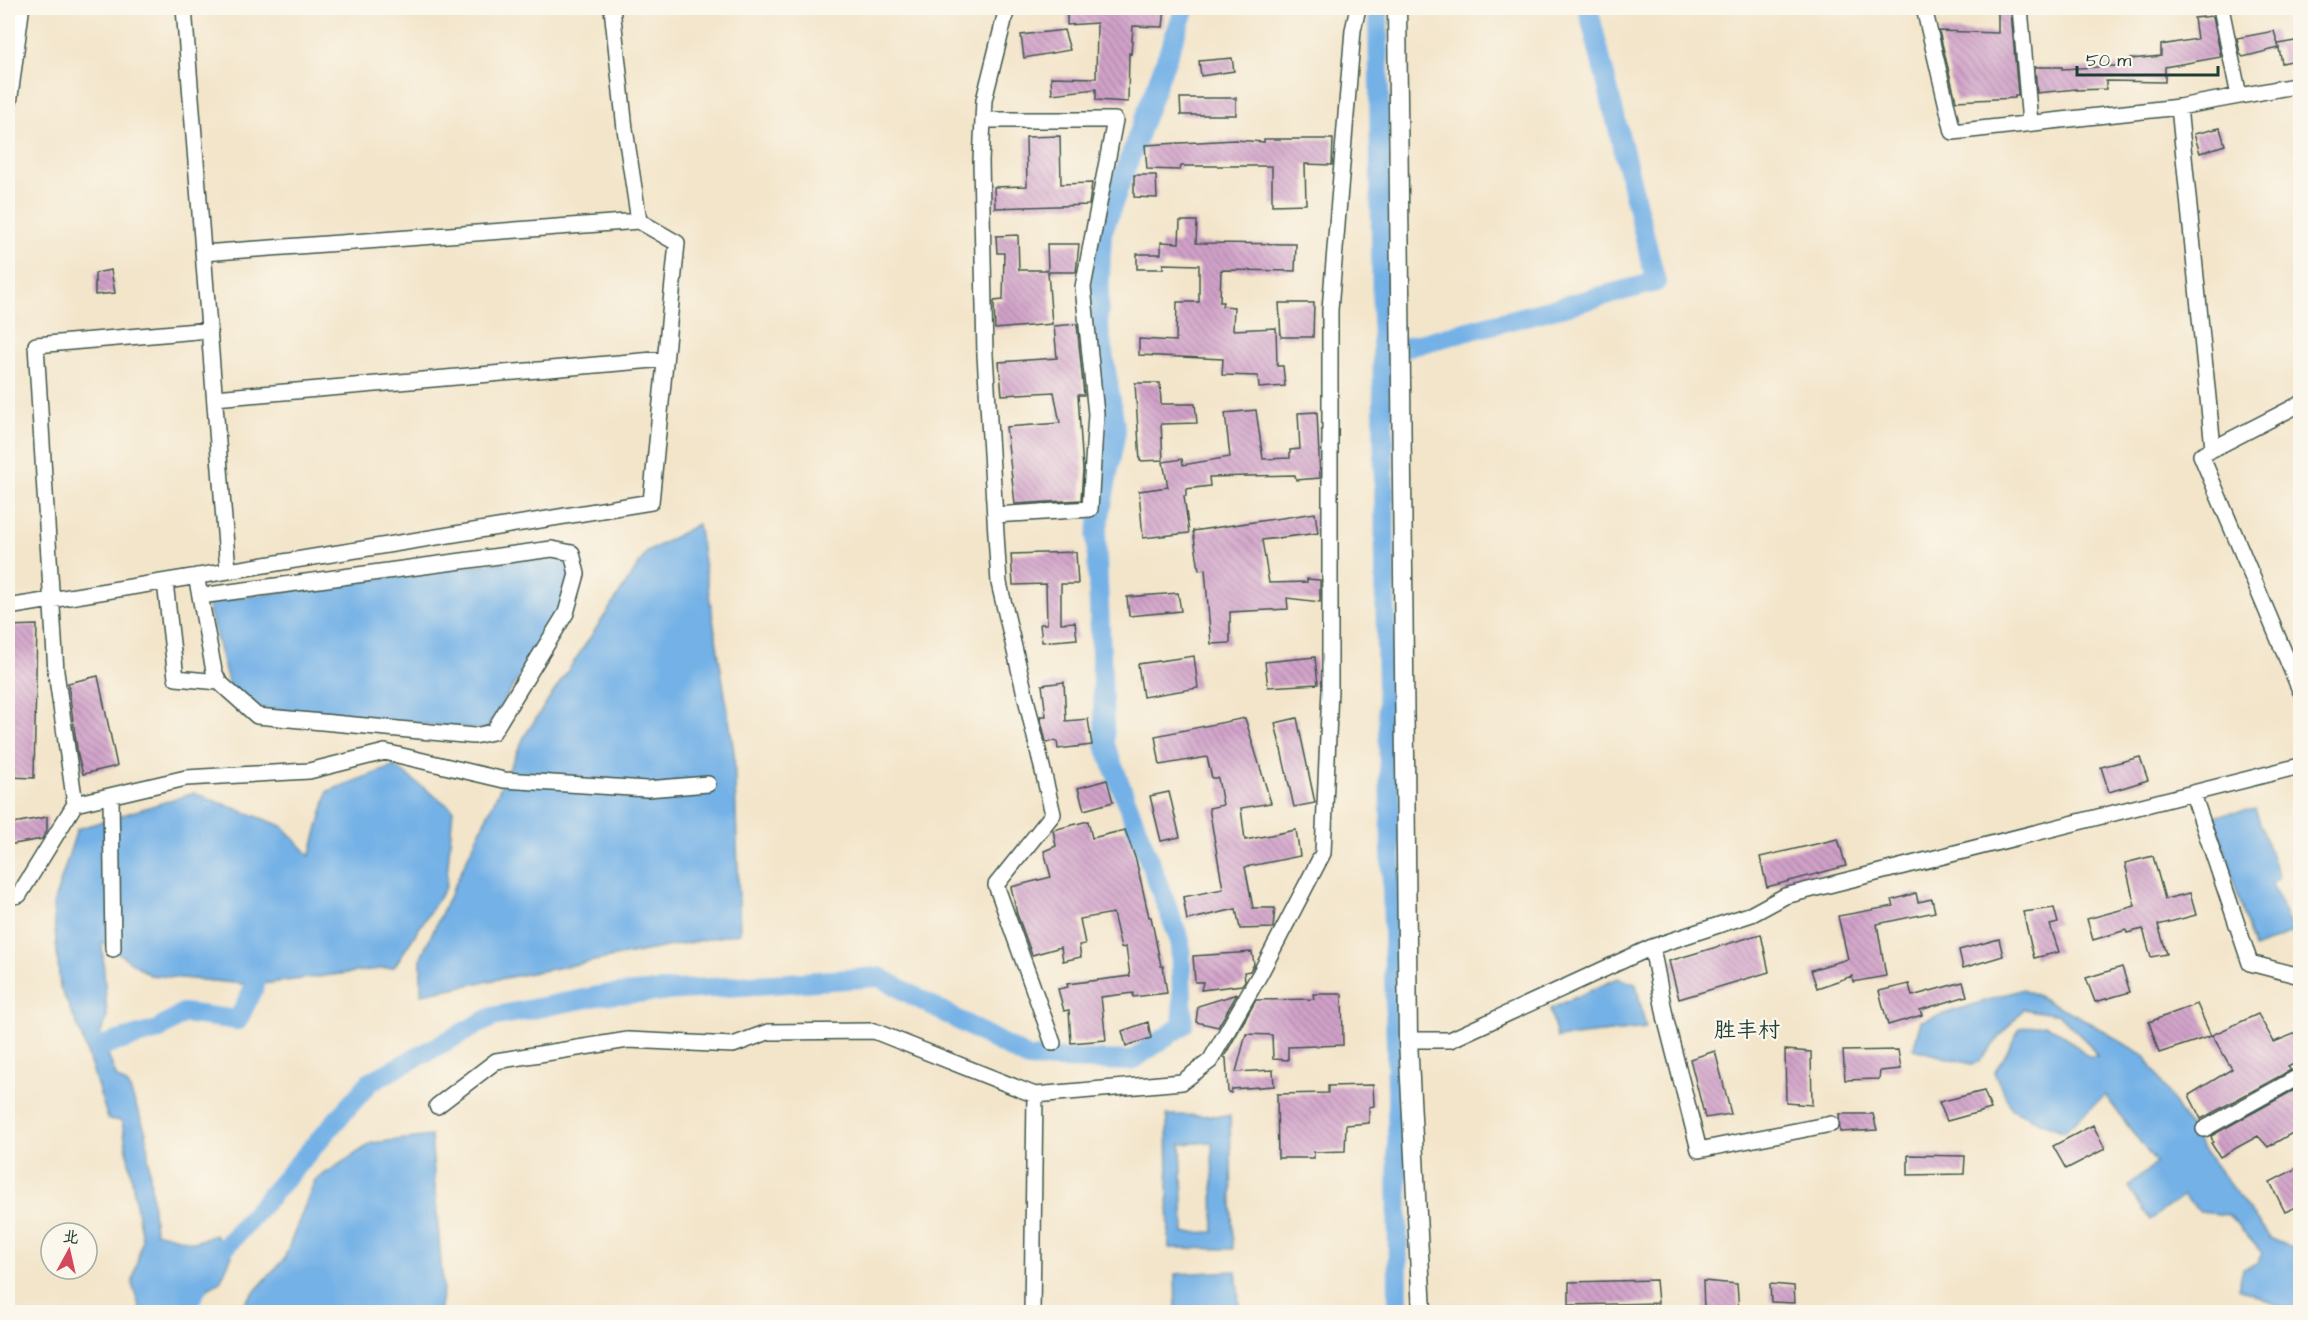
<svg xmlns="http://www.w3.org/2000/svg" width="2308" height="1320" font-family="'Architects Daughter','LXGW WenKai TC',sans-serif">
  <defs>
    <pattern id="building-back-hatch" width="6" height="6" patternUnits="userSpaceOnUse" patternTransform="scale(1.5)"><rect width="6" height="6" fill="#d1a1c9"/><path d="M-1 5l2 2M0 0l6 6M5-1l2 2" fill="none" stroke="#a984a4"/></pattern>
  </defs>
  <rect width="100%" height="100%" fill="#fbf7ec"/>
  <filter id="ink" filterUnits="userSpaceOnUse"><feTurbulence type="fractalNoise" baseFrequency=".0167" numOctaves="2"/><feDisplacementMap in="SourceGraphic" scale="12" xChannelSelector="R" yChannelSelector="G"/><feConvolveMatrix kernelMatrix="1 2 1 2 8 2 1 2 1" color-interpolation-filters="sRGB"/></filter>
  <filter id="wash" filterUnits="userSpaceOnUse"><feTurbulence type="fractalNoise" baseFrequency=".008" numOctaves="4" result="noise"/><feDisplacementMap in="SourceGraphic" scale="24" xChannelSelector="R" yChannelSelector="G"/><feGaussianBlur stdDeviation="1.35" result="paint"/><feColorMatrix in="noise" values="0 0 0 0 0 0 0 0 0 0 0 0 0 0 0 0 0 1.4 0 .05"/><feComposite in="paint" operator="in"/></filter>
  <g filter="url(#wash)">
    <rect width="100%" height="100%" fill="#f3e5ca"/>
    <path fill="#73b1e6" stroke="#49778d" stroke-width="1.5" fill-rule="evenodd" d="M698,524L734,752L740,933L421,994V957L525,735L647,552Z
      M560,554L571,567L563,606L486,730L253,708L230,689L207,602Z
      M394,766L453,809L446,887L394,967L255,985L150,975L102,942L107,1017L100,1035L117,1078L128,1085L146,1132L155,1232L194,1242L215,1235L232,1255L220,1282L191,1299V1312H141L132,1284L142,1240L122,1121L108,1119L80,1031L60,987L53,905L77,829L194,793L282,826L310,856L328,791Z
      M2255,809L2279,878L2272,884L2293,932L2254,948L2214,816Z
      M1618,978L1636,984L1646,1028L1557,1038L1550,1009Z
      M2023,989L2080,1017L2145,1056L2202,1148L2270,1238L2300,1252V1312H2293L2238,1288L2243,1269L2257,1264L2262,1253L2229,1215L2200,1212L2183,1196L2150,1220L2128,1187L2156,1163L2105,1095L2063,1132L2012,1109L1994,1072L2003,1059L2020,1028L2045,1024L2064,1035L2088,1056H2097L2090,1045L2059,1015L2023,1009L1979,1062L1971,1064L1913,1049L1921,1021Z
      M1167,1115L1230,1116L1233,1249L1169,1248ZM1212,1142L1214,1232L1184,1233L1181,1144Z
      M431,1136L443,1289L439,1312H236L284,1259L315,1180L372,1143Z
      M1236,1271L1240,1312H1176L1175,1274Z"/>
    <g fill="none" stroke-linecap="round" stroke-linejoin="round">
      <path stroke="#73b1e6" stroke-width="20" d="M1378,8L1386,649L1397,1089L1398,1312
        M1384,353L1656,282L1588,8
        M104,1045L158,1030L183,1013L238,1020L255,985
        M183,1312L212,1262L370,1082L492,1017L603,995L879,977L1028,1058L1131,1061L1183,1025L1180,941L1105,745L1096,537L1116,431L1098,322L1102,233L1185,8"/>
    </g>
    <g id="blocks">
      <path fill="url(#building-back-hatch)" d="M1067,8H1165L1163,27L1133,26L1131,54L1129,53L1128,102L1096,100V89L1052,94L1051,77L1096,78L1097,23L1067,25Z
        M1998,12H2011L2018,95H2015V98L1956,101L1939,31L1998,33Z
        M2213,16L2221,57L2165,67V82L2106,81V89L2076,90V89L2037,93L2035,67H2062V69L2131,65V59L2161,56V45L2197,39L2194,18Z
        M1064,30L1070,50L1024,58L1021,35Z
        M2274,31L2279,48L2243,57L2240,54L2237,38Z
        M2301,40V59L2282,63L2278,44Z
        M1232,58L1234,71L1201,76L1199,61Z
        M1180,98H1236V115H1181Z
        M2220,128L2225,145L2200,153L2194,134Z
        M1060,136L1061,184L1092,183L1089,205L995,208L994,187L1027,186L1026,137Z
        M1264,139H1333L1332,165L1305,164L1306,204L1272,205V166H1181L1180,170L1147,169L1145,145L1235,140L1264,142Z
        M1134,175H1156L1157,198L1134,197Z
        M1180,221H1197L1196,243L1296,244L1295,271L1221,270L1220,302H1223L1222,306L1234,307L1233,330L1276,328L1277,366H1283L1285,386L1259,388L1258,376L1222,375L1223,359L1139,355V339L1176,341L1177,302H1199V265L1163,264V269H1137V254H1161V242L1179,243Z
        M1018,235L1019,270H1048L1047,244H1079L1076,272H1048L1052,324L995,329L994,301L1003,300L1004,253H997L996,236Z
        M111,270L115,293L95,295V273Z
        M1279,303H1314L1313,337H1281Z
        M1077,324L1084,395H1078L1083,470L1081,500L1015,504L1006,427L1060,423L1054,392L1002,395L999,362L1057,358L1054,326Z
        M1135,383H1160L1161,404H1195L1197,423L1161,424L1163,460L1140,461Z
        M1256,410L1263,459L1290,458V450L1300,449L1298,413L1317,412L1320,478L1296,480L1295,475L1209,477L1210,486L1186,489V496H1184L1189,533L1143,538L1139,491L1168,487L1163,462L1182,459L1183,465L1230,457L1225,413Z
        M1315,513L1318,533L1262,540L1269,583L1307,582V579L1320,580V602L1287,598L1288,609L1230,612V643L1211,644L1205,569L1199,570L1193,531Z
        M1076,552L1078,584H1061V623L1075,622L1077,639L1042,642L1040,624H1047L1046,584L1013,585L1011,554Z
        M1178,593L1181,611L1129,616L1127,597Z
        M37,625L34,778L8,777V626Z
        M1194,656L1198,688L1143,697L1138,664Z
        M1315,657L1318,684L1268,687L1265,662Z
        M98,676L117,766L83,774L78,756L68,683Z
        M1064,682L1066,721L1088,719L1092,745L1058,749L1057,741L1046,742L1040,716H1046L1042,685Z
        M1245,718L1271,803L1241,808L1245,840L1296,830L1300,856L1245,867L1253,908H1275L1273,928L1240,929L1236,909L1187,920L1183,897L1223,889L1209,808L1223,805L1218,778H1212L1207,757L1160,765L1155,736Z
        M1297,718L1315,803L1294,807L1275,723Z
        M2140,757L2148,780L2109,792L2101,767Z
        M1107,780L1113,802L1084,810L1078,788Z
        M1169,792L1180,837L1161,841L1150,796Z
        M47,817V830L42,839L8,845V824Z
        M1088,821L1092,838L1125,830L1136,860L1149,917H1151L1161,966H1163L1167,993L1133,997V993L1101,997L1106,1040L1071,1043L1069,1010L1064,1011L1058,989L1068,987L1067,984L1130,976L1126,947L1121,948L1113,913L1080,919L1085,944L1079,945L1081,957L1063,961L1061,947L1032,955L1017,914L1011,887L1051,877L1044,851L1056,846L1053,830Z
        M1838,839L1846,866L1767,887L1760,857Z
        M2153,856L2165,899L2190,893L2196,915L2158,925L2167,954L2151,957L2143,929L2127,933L2126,930L2093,940L2087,919L2135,906L2125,863Z
        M1916,893L1918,902L1932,899L1935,912L1877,924L1886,976L1853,982L1852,976L1817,988L1811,970L1848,959L1838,916L1894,906L1892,900Z
        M2054,908L2058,923L2050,925L2059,952L2034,958L2023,912Z
        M1761,934L1769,972L1679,999L1669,961Z
        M1999,939L2003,956L1963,968L1959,950Z
        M1252,952L1254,964L1250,971L1244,972L1245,981L1242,985L1201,990L1203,982H1195L1193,956Z
        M2122,967L2130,992L2095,1002L2086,978Z
        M1963,982L1967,996L1920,1010L1922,1015L1888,1025L1879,991L1909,984L1912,996Z
        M1237,994L1218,1027L1196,1022L1198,1006Z
        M1313,994H1342L1343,1045L1288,1047V1060L1273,1059L1272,1035L1246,1034L1236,1072L1273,1070L1274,1086L1232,1089L1231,1093L1228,1092L1226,1058L1224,1057L1256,1000L1314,999Z
        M2197,1004L2211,1036L2159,1053L2149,1022Z
        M2258,1014L2274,1042L2301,1031V1060L2288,1067L2291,1070L2201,1119L2189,1095L2232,1069L2212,1035Z
        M1148,1022L1151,1038L1126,1046L1122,1031Z
        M1785,1050L1811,1052L1812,1105L1786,1103Z
        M1898,1050L1901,1069L1880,1071L1879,1079L1845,1080L1843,1051Z
        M1715,1051L1731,1114L1705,1118L1690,1059Z
        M1373,1085L1374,1106L1369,1107V1123L1346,1125L1345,1151L1314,1152V1158H1278L1277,1094L1328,1093V1086Z
        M2294,1090L2301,1099V1128L2268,1147L2258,1136L2220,1157L2211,1143L2213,1142L2211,1136Z
        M1984,1091L1991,1109L1947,1121L1939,1102Z
        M1839,1114H1873L1877,1130L1840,1132Z
        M2093,1125L2105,1149L2066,1169L2053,1146Z
        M1908,1155L1965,1156L1964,1174L1908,1175Z
        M2301,1166V1205L2285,1212L2270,1182Z
        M1656,1280L1658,1303L1569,1305V1282Z
        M1703,1281L1737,1284L1739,1312H1704Z
        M1770,1284L1794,1286L1795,1303L1771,1302Z"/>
    </g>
  </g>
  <g filter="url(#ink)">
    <use href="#blocks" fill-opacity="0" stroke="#3f564a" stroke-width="1.5"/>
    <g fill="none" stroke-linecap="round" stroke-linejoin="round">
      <defs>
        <path id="minor" d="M184,8L228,571
          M612,8L625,129L639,221
          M1007,8L984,100L981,161L985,355L999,583L1053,814L996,885L1053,1043
          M1924,8L1953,132L2179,107L2300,85
          M2020,8L2030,123
          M2221,8L2239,96
          M2179,107L2213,448
          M983,120H1115L1083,287L1096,414L1090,509L995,515
          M215,398L665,359
          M2300,404L2201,455L2300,690
          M165,582L176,678L219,682L257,716L474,736L493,732L566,613L577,574L572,553L552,549L200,596L196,576
          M200,596L214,671L219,682
          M8,607L651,502L677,243L639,221L203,253
          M2193,794L2250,963L2300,976
          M111,796L113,949
          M75,804L186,778L309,771L385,752L504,780L647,789L708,784
          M8,897L19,895L75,804L56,672L36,345L209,330
          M1652,947L1666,1021L1699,1150L1831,1124
          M1408,1040H1450L1652,947L1752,914L1785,896L2300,766
          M437,1106L496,1061L628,1040L733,1045L768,1032L874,1031L1035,1095L1182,1082L1210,1061L1260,974L1323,853L1330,689V310L1353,30L1358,8
          M2204,1129L2300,1076
          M1032,1312L1035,1095"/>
        <path id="tertiary" d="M1397,8L1408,1040L1422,1312
          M8,100L20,8"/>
      </defs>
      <use href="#minor" stroke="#3f564a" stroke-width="18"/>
      <use href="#tertiary" stroke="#3f564a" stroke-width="21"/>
      <use href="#minor" stroke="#fff" stroke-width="15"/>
      <use href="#tertiary" stroke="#fff" stroke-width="18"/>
    </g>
  </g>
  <g text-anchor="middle" stroke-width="4.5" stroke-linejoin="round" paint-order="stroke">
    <g font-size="22" fill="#1f3d34" stroke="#fbf7ec">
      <text x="1747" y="1037">胜丰村</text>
    </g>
  </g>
  <rect width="2308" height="1320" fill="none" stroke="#fbf7ec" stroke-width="30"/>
  <g transform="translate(69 1251) rotate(8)"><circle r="28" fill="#fbf7ec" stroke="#a3ada2" stroke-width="1.5"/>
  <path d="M0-4.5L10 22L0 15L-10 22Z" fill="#d1495b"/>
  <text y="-9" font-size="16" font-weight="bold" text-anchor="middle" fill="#1f3d34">北</text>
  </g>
  <path d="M2077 66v9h141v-9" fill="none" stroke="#1f3d34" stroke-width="3"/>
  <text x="2086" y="66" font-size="18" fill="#1f3d34" stroke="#fbf7ec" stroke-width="4.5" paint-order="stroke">50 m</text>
</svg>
